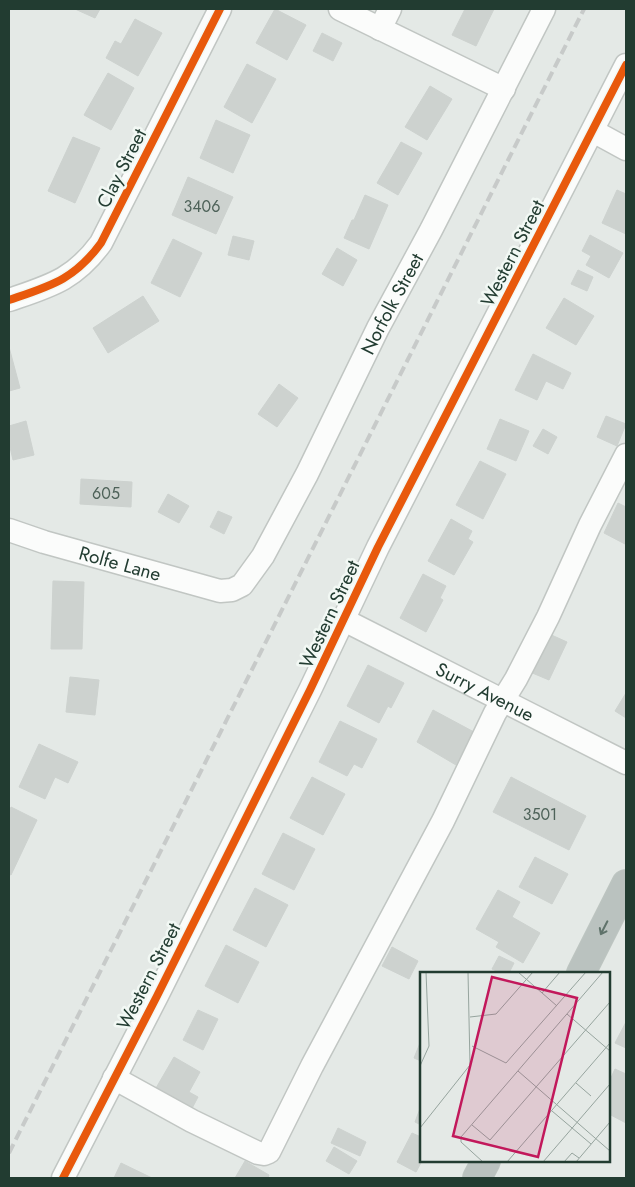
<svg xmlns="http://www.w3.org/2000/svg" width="635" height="1187" font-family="Jost,sans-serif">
  <rect width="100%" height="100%" fill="#e4e9e6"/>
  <path fill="#cdd2cf" stroke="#cdd2cf" d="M75,9H100L95,18Z
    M275,9L306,25L287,60L256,43Z
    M465,9H494L476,46L452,35Z
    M135,19L162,33L138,76L106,58L115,41L121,44Z
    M322,33L342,43L333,61L313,51Z
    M247,64L276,79L252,123L224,107Z
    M108,73L134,88L111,130L84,115Z
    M430,86L452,99L427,140L405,127Z
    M216,120L250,135L233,173L200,158Z
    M73,137L100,148L75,203L48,191Z
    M401,142L422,153L398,195L377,183Z
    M188,177L233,197L216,234L172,215Z
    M617,190L626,194V234L602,223Z
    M365,195L388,205L369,249L344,238L352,220H354Z
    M590,235L623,253L609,278L586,265L591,256L582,251Z
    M233,236L254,241L249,260L228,255Z
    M173,239L202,253L180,297L151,283Z
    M337,248L357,260L343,286L322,274Z
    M578,270L593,277L587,291L571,284Z
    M143,296L159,321L108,353L93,328Z
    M564,298L594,316L576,345L546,328Z
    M9,347L20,388L9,391Z
    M533,354L571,373L563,389L546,381L537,400L515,390Z
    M279,384L298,398L277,427L258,414Z
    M606,416L626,424L617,446L597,437Z
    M500,419L529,431L516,461L487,449Z
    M26,421L34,455L13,460L9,443V426Z
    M543,429L557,437L548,454L533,446Z
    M480,461L506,474L483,519L456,505Z
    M81,479L132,482L131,507L80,504Z
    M168,494L189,506L179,523L158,512Z
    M618,503L626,507V541L625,544L604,533Z
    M218,511L232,517L224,534L210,527Z
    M451,519L472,531L468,539L473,542L454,575L428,561Z
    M423,574L446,586L440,598L443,600L426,632L400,618Z
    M53,581L84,582L82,649H51Z
    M547,633L567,642L549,680L530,672Z
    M368,665L404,683L391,708L388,706L379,723L347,706Z
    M70,677L99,680L95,715L66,712Z
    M626,693V718L615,711Z
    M433,710L474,732L456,765L417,742Z
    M340,721L377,739L362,768L354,764L347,776L319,762Z
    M39,744L78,762L68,783L55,777L45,799L19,787Z
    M312,777L345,794L323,835L290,818Z
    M511,777L586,816L569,850L493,812Z
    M11,807L37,820L11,875L9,874V813Z
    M283,833L315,849L294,890L262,874Z
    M535,857L568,874L552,904L519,887Z
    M255,888L288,905L266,947L233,930Z
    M498,890L520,902L512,917L540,933L523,963L496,947L499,942L476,929Z
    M226,945L259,962L238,1003L205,986Z
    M392,947L418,961L409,979L382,966Z
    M499,956L514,963L509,973H501L492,969Z
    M198,1010L218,1019L203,1050L183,1040Z
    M626,1022V1048L615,1043Z
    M420,1043H421V1061L414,1058Z
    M174,1057L200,1072L189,1092L198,1097L188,1116L152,1095Z
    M615,1069L626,1074V1123L609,1114V1082Z
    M421,1106V1125L415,1122Z
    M338,1128L366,1142L360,1156L331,1143Z
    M412,1133L421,1137L422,1161L416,1172L397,1162Z
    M334,1147L357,1161L349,1174L326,1161Z
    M245,1161L269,1175L268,1178H235Z
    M121,1163L152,1178H114Z"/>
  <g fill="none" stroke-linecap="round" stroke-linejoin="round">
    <defs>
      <g id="minor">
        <path d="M340,9L504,89"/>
        <path d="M380,29L390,9"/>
        <path d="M593,131L626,149"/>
        <path d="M9,300C50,286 74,280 101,243L220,9"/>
        <path id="s1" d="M9,530L44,542L220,591L232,590L242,585L263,556L307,474L378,328L431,230L544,9"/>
        <path id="s2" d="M344,620L626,763"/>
        <path d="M114,1078L192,1121L258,1153L264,1154L269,1152L312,1066L443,821L495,713L516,679L548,617L590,525L626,455"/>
        <path d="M63,1178L157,996L310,690L378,547L626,65"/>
      </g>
      <path id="highway" d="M581,973L626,884
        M477,1178L486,1161"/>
    </defs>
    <use href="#minor" stroke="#c1c6c3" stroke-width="25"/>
    <use href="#highway" stroke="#bdc5c1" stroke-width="30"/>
    <use href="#minor" stroke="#fbfcfb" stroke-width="22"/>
    <use href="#highway" stroke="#bac2bf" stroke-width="28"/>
    <path stroke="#c7cac9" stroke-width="4" stroke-dasharray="10 5" stroke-linecap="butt" d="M9,1153L584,9"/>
    <defs>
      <path id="cycleway" d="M9,300C50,286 74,280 101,243L220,9
        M63,1178L157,996L310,690L378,547L626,65"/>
    </defs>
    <use href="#cycleway" stroke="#f2f8f4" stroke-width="11"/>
    <use href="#cycleway" stroke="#e8590c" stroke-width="8"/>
  </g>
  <defs><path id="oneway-shaft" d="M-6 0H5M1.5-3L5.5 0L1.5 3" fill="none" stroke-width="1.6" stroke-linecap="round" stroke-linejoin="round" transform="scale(1.25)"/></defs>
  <use stroke="#5f726a" href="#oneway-shaft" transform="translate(604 928) rotate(117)"/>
  <g text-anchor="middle" stroke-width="5" stroke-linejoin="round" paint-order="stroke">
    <g font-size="16" fill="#4e6259">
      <text x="202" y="212">3406</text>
      <text x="106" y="499">605</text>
      <text x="540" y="820">3501</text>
    </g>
    <g font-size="19" fill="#223c31" stroke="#f2f8f4">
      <text transform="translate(121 168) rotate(-63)" y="7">Clay Street</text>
      <text transform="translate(512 253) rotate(-63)" y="7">Western Street</text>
      <text dy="7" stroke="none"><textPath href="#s1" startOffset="562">Norfolk Street</textPath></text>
      <text dy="7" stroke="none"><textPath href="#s1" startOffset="116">Rolfe Lane</textPath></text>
      <text transform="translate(329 614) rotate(-65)" y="7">Western Street</text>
      <text dy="7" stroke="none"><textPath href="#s2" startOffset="158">Surry Avenue</textPath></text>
      <text transform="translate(148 976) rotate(-63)" y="7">Western Street</text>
    </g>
  </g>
  <g transform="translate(420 972)">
    <rect width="190" height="190" fill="#e4e9e6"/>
    <path fill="none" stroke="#96a49e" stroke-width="1" d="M98,0L137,34M122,21L140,0M147,42L190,79M50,45L76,42L113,0M52,74L86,91L166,0M0,94L9,74L6,0M98,99L190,179M156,111L171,124M132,139L171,172M52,153L70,168L190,30M0,156L50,93L48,0M63,190L41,170V165L183,0M87,190L190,71M123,190L190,112M144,190L152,181L159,186M156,190L190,150"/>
    <path fill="#c2185b" fill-opacity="0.15" stroke="#c2185b" stroke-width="2.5" d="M72,5L157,26L118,185L33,164Z"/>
    <rect width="190" height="190" fill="none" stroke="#223c31" stroke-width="2.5"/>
  </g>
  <rect width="635" height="1187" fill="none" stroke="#223c31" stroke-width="20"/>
</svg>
